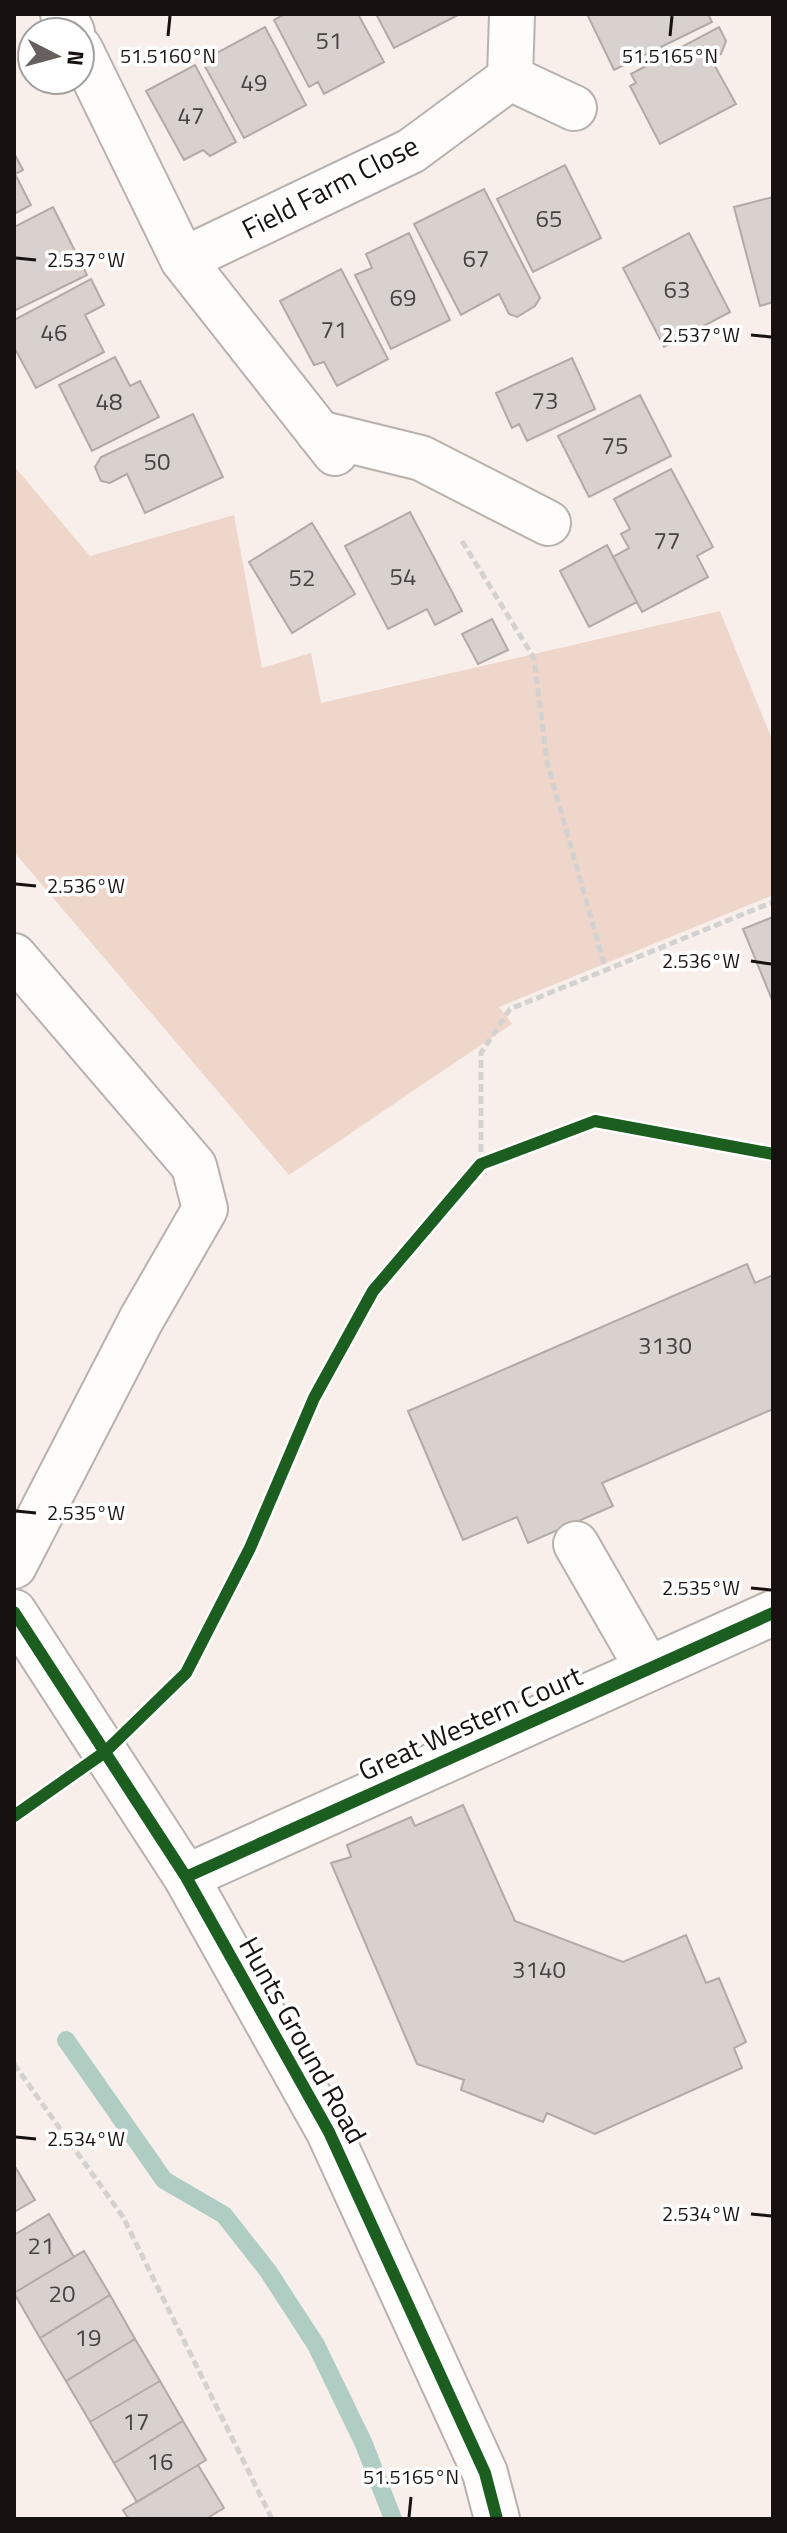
<svg xmlns="http://www.w3.org/2000/svg" width="787" height="2533" font-family="'Titillium Web',sans-serif">
  <rect width="100%" height="100%" fill="#f8efeb"/>
  <path fill="#efd6cb" d="M14,466L90,556L234,515L262,668L311,653L321,703L720,611L773,742V895L499,1007L512,1024L289,1175L14,852Z"/>
  <g fill="none" stroke-linecap="round" stroke-linejoin="round">
    <path stroke="#b0cdc4" stroke-width="18" d="M66,2040L164,2180L224,2215L268,2271L316,2345L364,2444L393,2519"/>
  </g>
  <path fill="#d9d1ce" stroke="#b1aaa7" stroke-width="2" d="M285,14H358L384,62L324,94L318,82L309,87L274,20Z
    M376,14H460L394,48Z
    M587,14H708L712,22L614,70Z
    M265,27L306,105L244,138L202,61Z
    M719,27L726,41L721,54L711,59L736,104L660,144L630,86L636,83L631,74Z
    M195,65L236,142L210,156L203,150L184,160L146,91Z
    M14,153L23,170L15,174L31,205L14,214Z
    M565,165L601,238L533,272L497,199Z
    M484,189L540,298L535,306L517,317L509,314L499,294L461,315L414,224Z
    M773,197V302L760,306L734,207Z
    M53,207L87,275L14,311V227Z
    M409,233L450,320L391,349L355,275L372,268L366,254Z
    M689,233L730,312L664,347L623,268Z
    M341,269L388,359L337,386L324,362L314,365L280,301Z
    M91,279L104,305L85,315L104,352L36,388L14,347V320Z
    M115,357L130,386L140,381L159,417L92,451L59,385Z
    M572,358L595,409L527,441L519,424L512,428L496,393Z
    M640,395L671,456L589,497L558,436Z
    M193,414L223,477L145,513L127,474L110,483L101,481L95,467L101,457Z
    M671,469L713,547L697,556L708,577L642,612L613,557L629,548L621,534L630,529L614,499Z
    M410,512L462,611L435,625L427,609L388,629L345,546Z
    M312,523L355,594L292,633L249,562Z
    M607,545L637,602L589,627L560,571Z
    M492,619L508,650L478,664L462,634Z
    M773,917V1002L743,929Z
    M747,1264L755,1283L773,1275V1409L602,1483L613,1506L528,1543L517,1517L463,1540L408,1411Z
    M463,1805L515,1921L623,1962L686,1935L706,1983L719,1978L746,2042L734,2048L742,2068L595,2134L547,2113L543,2122L461,2090L464,2080L417,2064L331,1863L351,1857L347,1845L411,1817L415,1826Z
    M14,2165L35,2200L14,2212Z
    M49,2214L74,2257L14,2293V2235Z
    M84,2251L110,2295L40,2338L14,2293Z
    M110,2295L135,2339L66,2381L40,2338Z
    M135,2339L160,2381L90,2422L66,2381Z
    M160,2381L183,2421L114,2463L90,2422Z
    M183,2421L206,2460L137,2502L114,2463Z
    M198,2465L224,2508L206,2519H129L123,2510Z"/>
  <g fill="none" stroke-linecap="round" stroke-linejoin="round">
    <defs>
      <path id="minor" d="M63,14L72,32
        M512,14L510,78L574,108
        M80,49L183,260L335,453
        M183,260L411,151L510,78
        M319,433L421,458L548,523
        M14,956L194,1166L205,1209L141,1320L14,1566
        M576,1544L648,1669
        M14,1612L186,1877L329,2132L485,2473L497,2519
        M186,1877L773,1613"/>
    </defs>
    <use href="#minor" stroke="#b8b1ae" stroke-width="48"/>
    <path stroke="#d4d1d1" stroke-width="5" stroke-dasharray="8 4" stroke-linecap="butt" d="M462,541L534,658L547,762L606,971
      M481,1164V1053L510,1009L773,902
      M14,2064L123,2217L272,2519"/>
    <use href="#minor" stroke="#fefdfc" stroke-width="44"/>
    <defs>
      <path id="cycleway" d="M14,1612L186,1877L329,2132L485,2473L497,2519
        M14,1816L105,1752L186,1673L250,1548L314,1398L373,1291L481,1164L595,1121L773,1154
        M186,1877L773,1613"/>
    </defs>
    <use href="#cycleway" stroke="#fff" stroke-width="17"/>
    <use href="#cycleway" stroke="#1b5e20" stroke-width="12"/>
  </g>
  <path fill="none" stroke="#171210" stroke-width="3" d="M168,36L170,16M670,36L672,16M16,258L36,260M751,335L771,337M16,884L36,886M751,961L771,964M16,1511L36,1513M751,1588L771,1590M16,2137L36,2139M751,2214L771,2216M409,2517L411,2497"/>
  <g text-anchor="middle" stroke-width="7" stroke-linejoin="round" paint-order="stroke">
    <g font-size="24" fill="#484240">
      <text x="329" y="49">51</text>
      <text x="254" y="91">49</text>
      <text x="191" y="124">47</text>
      <text x="549" y="227">65</text>
      <text x="476" y="267">67</text>
      <text x="677" y="298">63</text>
      <text x="403" y="306">69</text>
      <text x="334" y="338">71</text>
      <text x="54" y="341">46</text>
      <text x="545" y="409">73</text>
      <text x="109" y="410">48</text>
      <text x="615" y="454">75</text>
      <text x="157" y="470">50</text>
      <text x="667" y="549">77</text>
      <text x="403" y="585">54</text>
      <text x="302" y="586">52</text>
      <text x="665" y="1354">3130</text>
      <text x="539" y="1978">3140</text>
      <text x="41" y="2254">21</text>
      <text x="62" y="2302">20</text>
      <text x="88" y="2346">19</text>
      <text x="136" y="2430">17</text>
      <text x="160" y="2470">16</text>
    </g>
    <g font-size="28" fill="#171210" stroke="#fff">
      <text transform="translate(330 187) rotate(-27)" y="10">Field Farm Close</text>
      <text transform="translate(470 1723) rotate(-24)" y="10">Great Western Court</text>
      <text transform="translate(303 2040) rotate(61)" y="10">Hunts Ground Road</text>
    </g>
  </g>
  <g font-size="20" text-anchor="middle" fill="#171210" stroke="#fff" stroke-width="7" stroke-linejoin="round" paint-order="stroke">
    <text x="168" y="63">51.5160°N</text>
    <text x="670" y="63">51.5165°N</text>
    <text x="86" y="267">2.537°W</text>
    <text x="701" y="342">2.537°W</text>
    <text x="86" y="893">2.536°W</text>
    <text x="701" y="968">2.536°W</text>
    <text x="86" y="1520">2.535°W</text>
    <text x="701" y="1595">2.535°W</text>
    <text x="86" y="2146">2.534°W</text>
    <text x="701" y="2221">2.534°W</text>
    <text x="411" y="2484">51.5165°N</text>
  </g>
  <rect width="787" height="2533" fill="none" stroke="#171210" stroke-width="32"/>
  <g transform="translate(56 56) rotate(96)"><circle r="38" fill="#ffffff" stroke="#a2a09f" stroke-width="2"/>
  <path d="M0-6L14 30L0 20L-14 30Z" fill="#665f5d"/>
  <text y="-12" font-size="22" font-weight="bold" text-anchor="middle" fill="#171210">N</text>
  </g>
</svg>
